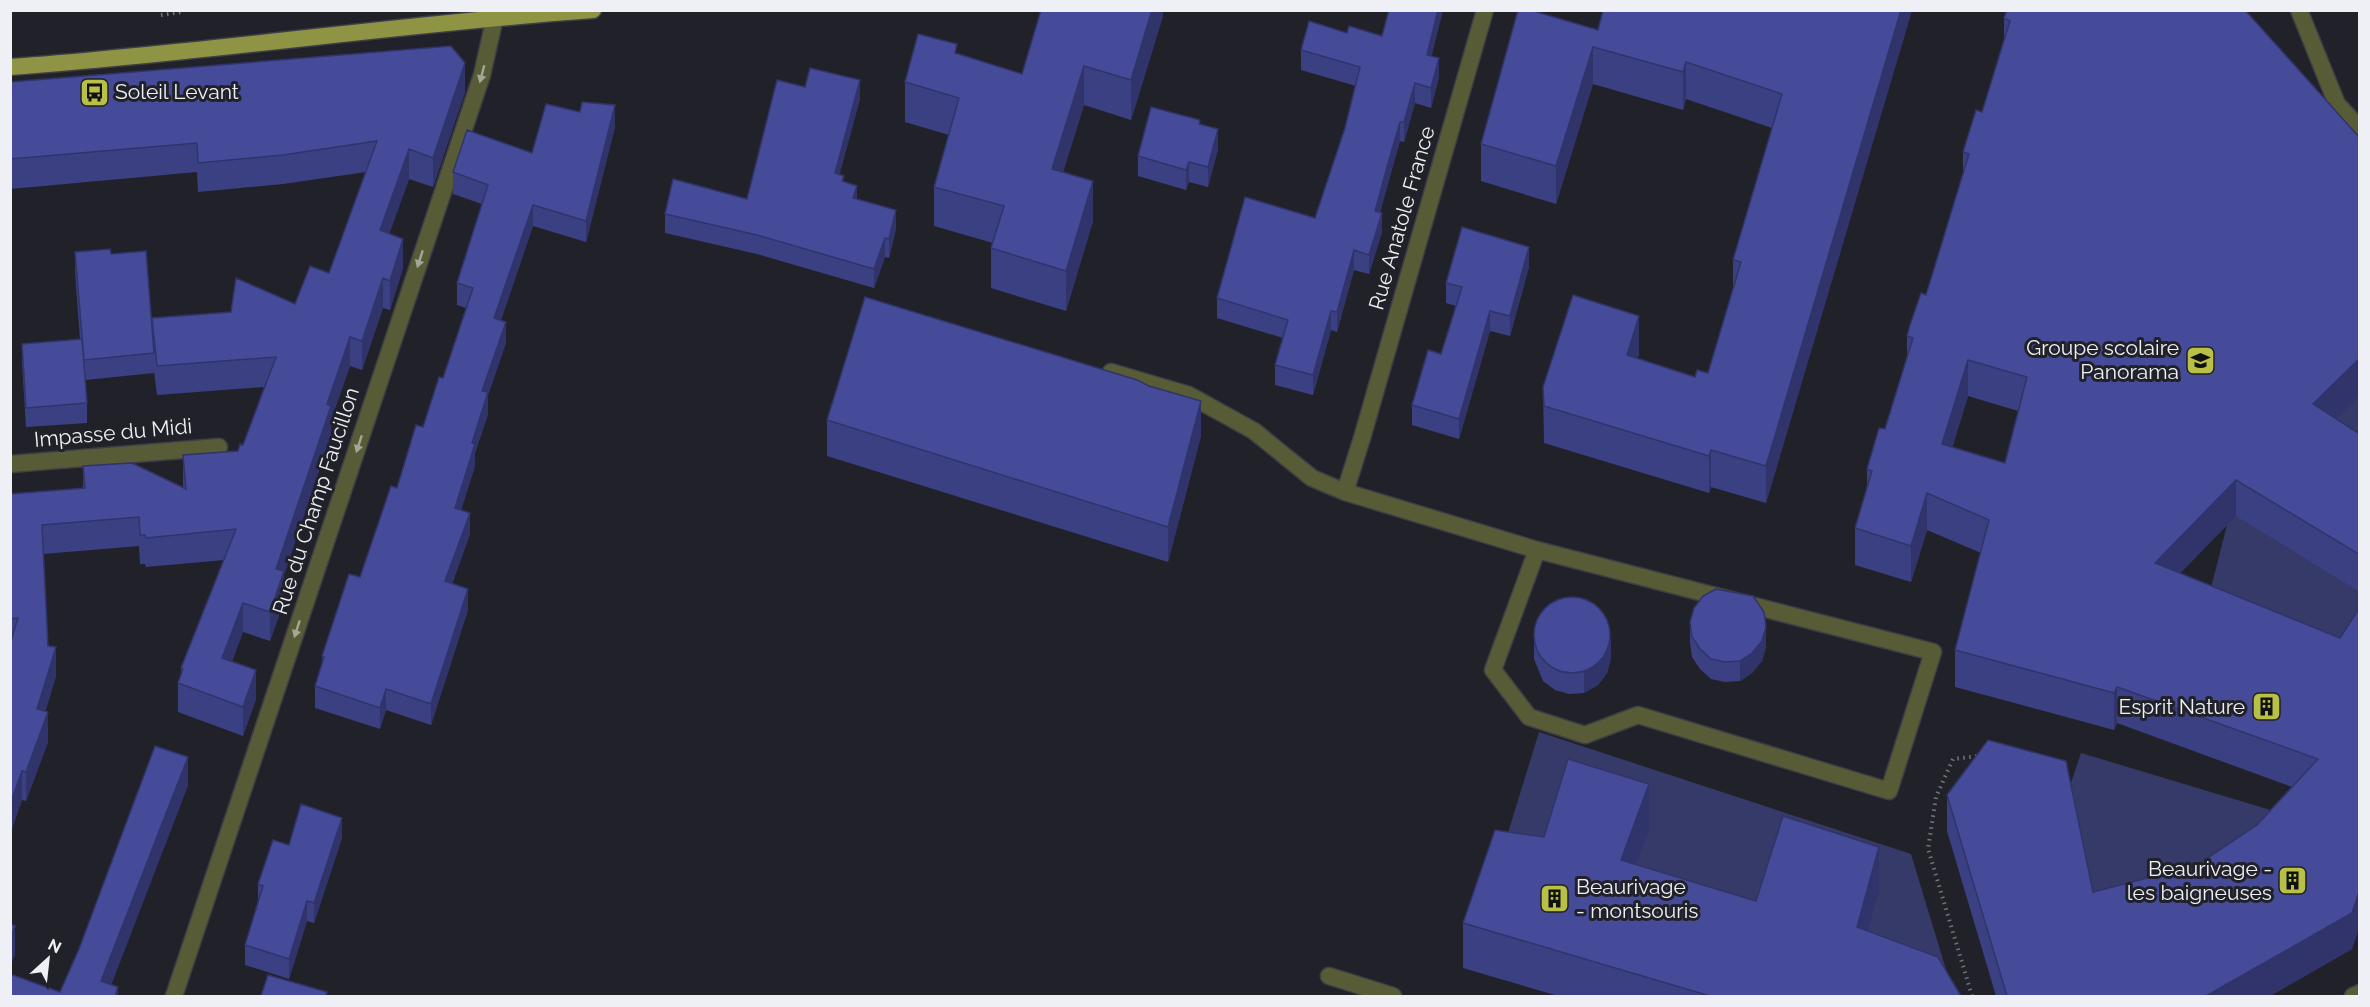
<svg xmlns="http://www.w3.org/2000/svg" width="2370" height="1007" font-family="Raleway,sans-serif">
  <rect width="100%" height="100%" fill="#212229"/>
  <path fill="#353a69" d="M2359,395V644L2203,619L2227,525Z
    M1539,732L1911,854L1954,996L1756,946L1544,883L1495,875Z
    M2081,753L2297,818L2093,928L2066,798Z"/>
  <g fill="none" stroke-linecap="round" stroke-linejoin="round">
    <defs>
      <path id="service" d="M1111,372L1189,395L1254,431L1312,478L1345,492
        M1362,438L1345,492L1537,550L1493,670L1529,717L1585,735L1638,715L1889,791L1933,652L1537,550"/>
      <path id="minor" d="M2299,10L2337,104L2360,129
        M1362,438L1485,10
        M10,464L219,447
        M1329,976L1393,996
        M174,996L482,75L495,17
        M2353,996L2360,993"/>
      <path id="primary" d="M10,67C205,53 398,24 593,10"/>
    </defs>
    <use href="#service" stroke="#3e3f46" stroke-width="19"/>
    <use href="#minor" stroke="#3e3f46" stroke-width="19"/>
    <use href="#primary" stroke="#3e3f46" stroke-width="19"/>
    <path stroke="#74757b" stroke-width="4" stroke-dasharray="1.5 4.5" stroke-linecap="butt" d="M161,15L182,12
      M1972,996L1928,849L1936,797L1953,759L1979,756"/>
    <use href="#service" stroke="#585c36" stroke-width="16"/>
    <use href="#minor" stroke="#585c36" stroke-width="16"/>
    <use href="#primary" stroke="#8e9443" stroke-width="16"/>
  </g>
  <path fill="#3b4083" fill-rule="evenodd" d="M1163,10V16L1131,120L1084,105L1063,172L1093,221L1066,311L991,288V248L993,243L934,226V187L949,135L905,122V82L957,53L1022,74Z
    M1389,10H1443L1431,56L1439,77L1431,108L1415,103L1404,142L1400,141L1389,179L1380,212L1382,232L1369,274L1354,270L1337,332L1331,330L1313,395L1275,385V365L1283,338L1217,318V298L1315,218L1345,128L1356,86L1301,70V50L1347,33L1382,36Z
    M1912,10L1766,503L1711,487L1709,493L1544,443L1543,387L1639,354L1637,359L1695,377L1708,373L1733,291V260L1772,128L1686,99L1683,110L1593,84L1556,204L1481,181V144L1598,30Z
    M2007,10L2336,418L2360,434V592L2236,516L2180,573L2340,638L2360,607V925L2352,949L2270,996H1996L1947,831V795L2093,892L2197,865L2257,825L2292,787L2117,723L2114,730L1955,687V650L1981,553L1927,530L1911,582L1855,565V528L1867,489V469L1885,429L1907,356V336L1926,295L1963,173V152L1982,112L2004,39V18ZM1968,396L2018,411L2005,463L1952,448Z
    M10,82L465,92L433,187L409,179L389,234L403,268L390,310L383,308L362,370L350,366L331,420V435L284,575V601L270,641L243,632L232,661L256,699L243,736L178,712V683L181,675V668L224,560L146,567L145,564H140L139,546L43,554L48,646L56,676L45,712L48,742L26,801L22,800L10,834V494L83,489V466L183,488V455L238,451L243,445L264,387L157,395L154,371V373L85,380L87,403V423L26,427L22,363V344L80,339L75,272V252L111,254L152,328L231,312L295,304L329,273L366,172L283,184L198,192L197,172L10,189Z
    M805,87L860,99L839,174L857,199L896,229L889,258L885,257L874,288L757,254L665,233V214L747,199Z
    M1200,124L1218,149L1208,187L1189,182L1186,190L1138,176V156Z
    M615,127L586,242L533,226L501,320L506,343L488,395V414L475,453V466L461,510L470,534L452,584L468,610L431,725L386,710L380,729L315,708V686L322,665V656L360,577L423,427L443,378L466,308L457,305V283L482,204L453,194V172L532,153Z
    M1529,267L1510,336L1490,331L1459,439L1412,425V405L1441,354L1456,306L1446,303V283Z
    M827,420L1201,436L1168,562L827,456Z
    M1690,622L1766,647L1762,661L1752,673L1740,681L1725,682L1711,679L1700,669L1692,657L1690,642Z
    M1534,639L1611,658L1607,673L1598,685L1584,693L1569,694L1555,690L1543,681L1534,659Z
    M1649,830L1636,865L1756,901L1879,892L1869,931L1961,996H1558L1463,968V923L1544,837Z
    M342,838L314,923L307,921L289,979L245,965V945L258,904V884L289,845Z"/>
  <path fill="#30346a" d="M1152,10H1163V16L1131,120V80Z
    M1438,10H1443L1427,75V55Z
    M1901,10H1912L1766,503V466Z
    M1593,47V84L1556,204V166Z
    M1439,58V77L1431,108V88Z
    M1686,62V99L1683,110V72Z
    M465,63V92L433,187V158Z
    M1084,66V105L1052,208V169Z
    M860,80V99L835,192V173Z
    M1415,83V103L1404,142V122Z
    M615,105V127L586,242V221Z
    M1400,122V141L1375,231V211Z
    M1218,129V149L1208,187V167Z
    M409,149V179L380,260V230Z
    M1189,162V182L1186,190V170Z
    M1093,181V221L1066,311V271Z
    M857,186V204L853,198Z
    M533,205V226L494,340V318Z
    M896,210V229L889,258V239Z
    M1382,213V232L1369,274V255Z
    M885,238V257L874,288V269Z
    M403,239V268L390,310V281Z
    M1529,247V267L1510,336V316Z
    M1354,250V270L1337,332V312Z
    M383,278V308L362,370V341Z
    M1331,311V330L1313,395V375Z
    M1490,311V331L1459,439V419Z
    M1639,316V354L1627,393V355Z
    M506,322V343L488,395V414L475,453V466L455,529V508L472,443L482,391Z
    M350,337V366L331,420V435L284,575V601L270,641V612L276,569L327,404Z
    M2360,358V395L2313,440V404Z
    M1968,360V396L1942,481V444Z
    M1201,401V436L1168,562V527Z
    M1711,450V487L1709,493V456Z
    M2236,480V516L2155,599V563Z
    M1927,493V530L1911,582V546Z
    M470,513V534L445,603V581Z
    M468,589V610L431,725V704Z
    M243,603V632L222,687V658Z
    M1766,627V647L1762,661L1752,673L1740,681V661Z
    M1611,638V658L1607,673L1598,685L1584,693V672Z
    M56,647V676L37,739V709Z
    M256,670V699L243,736V707Z
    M2117,687V723L2114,730V693Z
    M386,689V710L380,729V708Z
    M48,712V742L26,801V772Z
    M188,757V786L107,996L101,981Z
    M22,771V800L10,834V804Z
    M1649,784V830L1621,905V860Z
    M342,818V838L314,923V903Z
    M1879,847V892L1857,972V927Z
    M2360,889V925L2352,949L2270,996H2206Z
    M307,901V921L289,979V959Z
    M15,926V955L10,967V938Z
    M118,987V996H115Z"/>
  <path fill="#454b98" stroke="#30346a" stroke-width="1.5" fill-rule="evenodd" d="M1041,10H1152L1131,80L1084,66L1052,169L1093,181L1066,271L991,248L1004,206L934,187L959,98L905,82L918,34L957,44L955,53L1022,74Z
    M1389,10H1438L1427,55L1439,58L1431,88L1415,83L1404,122H1400L1389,160L1375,211L1382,213L1369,255L1354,250L1337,312L1331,311L1313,375L1275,365L1288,320L1217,298L1245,197L1315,218L1345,128L1360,67L1301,50L1309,21L1347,33L1349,26L1382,36Z
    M1518,10H1530L1598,30L1603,10H1901L1766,466L1711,450L1709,456L1544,406L1543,387L1573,295L1639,316L1627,355L1695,377L1697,370L1708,373L1741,262L1733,260L1782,94L1686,62L1683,72L1593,47L1556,166L1481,144Z
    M2007,10H2245L2360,138V358L2313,404L2360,434V555L2236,480L2155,563L2340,638L2360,607V889L2352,913L2206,996H2007L1947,795L1988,740L2066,761L2093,892L2197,865L2257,825L2318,759L2117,687L2114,693L1955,650L1989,520L1927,493L1911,546L1855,528L1872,471L1867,469L1879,428L1885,429L1913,338L1907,336L1910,325L1921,293L1926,295L1969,154L1963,152L1976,110L1982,112L2010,21L2004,18ZM1968,360L2027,377L2005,463L1942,444Z
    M451,46L465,63L433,158L409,149L380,230L403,239L390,281L383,278L362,341L350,337L327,404L331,406L276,569L284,571L270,612L243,603L222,658L256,670L243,707L178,683L183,669L181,668L236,529L146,538L145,535H140L139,517L42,525L48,646L56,647L37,709L48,712L26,772L22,771L10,804V644L18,618L10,619V494L85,488L83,466L132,463L186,489L183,455L238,451L240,444L243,445L276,357L157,366L152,318L231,312L236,278L295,304L310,266L329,273L377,141L283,155L198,163L197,143L10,159V82Z
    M810,68L860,80L835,173L844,176L842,181L857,186L853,198L896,210L889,239L885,238L874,269L757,235L665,214L673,179L747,199L777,80L805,87Z
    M582,102L615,105L586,221L533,205L494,318L506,322L482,391L488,392L472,443L475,444L455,508L470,513L445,581L468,589L431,704L386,689L380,708L315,686L324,657L322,656L349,574L360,577L391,486L397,488L416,425L423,427L439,377L443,378L473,288L457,283L488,185L453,172L467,130L532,153L546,104L580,112Z
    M1151,107L1200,120L1199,124L1218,129L1208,167L1189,162L1186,170L1138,156Z
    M1462,227L1529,247L1510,316L1490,311L1459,419L1412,405L1428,350L1441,354L1462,287L1446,283Z
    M110,249L111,254L146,251L154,353L84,360L75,252Z
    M865,297L1137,380L1149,386L1201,401L1168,527L827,420Z
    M82,339L87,403L26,408L22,344Z
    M1716,589L1753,596L1764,612L1766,627L1762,641L1752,653L1740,661L1725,662L1711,659L1700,649L1692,637L1690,622L1694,608L1703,596Z
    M1534 635a38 38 0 1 1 76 0a38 38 0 1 1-76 0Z
    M155,746L188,757L101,981L118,987L115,996H10V974L60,992L79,949Z
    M1568,759L1649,784L1621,860L1756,901L1783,816L1879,847L1857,927L1938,957L1961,996H1710L1463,923L1495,830L1544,837Z
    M301,804L342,818L314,903L307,901L289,959L245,945L263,886L258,884L273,840L289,845Z
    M10,924L15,926L10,938Z
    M268,975L327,992L326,996H261Z"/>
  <defs><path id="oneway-solid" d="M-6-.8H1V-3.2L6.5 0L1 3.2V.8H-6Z" transform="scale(1.5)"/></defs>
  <g fill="#a4a696">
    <use href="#oneway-solid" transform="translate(482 74) rotate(105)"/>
    <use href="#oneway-solid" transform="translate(420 259) rotate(108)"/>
    <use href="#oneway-solid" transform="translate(359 444) rotate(108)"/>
    <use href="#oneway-solid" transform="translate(297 629) rotate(108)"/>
  </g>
  <defs>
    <symbol id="bus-square" viewBox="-11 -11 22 22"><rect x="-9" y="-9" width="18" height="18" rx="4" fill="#b9c046" stroke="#212229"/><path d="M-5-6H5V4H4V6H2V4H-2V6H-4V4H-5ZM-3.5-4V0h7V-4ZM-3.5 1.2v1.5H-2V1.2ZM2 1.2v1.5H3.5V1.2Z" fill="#111"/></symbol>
    <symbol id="school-square" viewBox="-11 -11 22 22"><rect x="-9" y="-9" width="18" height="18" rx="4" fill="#b9c046" stroke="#212229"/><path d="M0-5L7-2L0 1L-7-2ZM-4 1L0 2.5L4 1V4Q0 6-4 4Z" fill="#111"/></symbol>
    <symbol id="building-square" viewBox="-11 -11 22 22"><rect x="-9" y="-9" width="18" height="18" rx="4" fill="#b9c046" stroke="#212229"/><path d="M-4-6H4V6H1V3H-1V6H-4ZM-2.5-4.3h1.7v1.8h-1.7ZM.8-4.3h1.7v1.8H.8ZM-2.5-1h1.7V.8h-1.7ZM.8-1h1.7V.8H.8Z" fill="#111"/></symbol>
  </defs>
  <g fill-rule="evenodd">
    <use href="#bus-square" x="78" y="76" width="33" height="33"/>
    <use href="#school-square" x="2184" y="344" width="33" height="33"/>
    <use href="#building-square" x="2250" y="690" width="33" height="33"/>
    <use href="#building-square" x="2276" y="864" width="33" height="33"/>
    <use href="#building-square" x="1538" y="882" width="33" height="33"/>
  </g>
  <g text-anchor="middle" stroke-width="6" stroke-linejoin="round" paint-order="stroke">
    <g font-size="21" fill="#eff0f5" stroke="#212229" text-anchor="end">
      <text x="115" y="99" text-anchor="start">Soleil Levant</text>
      <text x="2179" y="355">Groupe scolaire<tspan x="2179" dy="24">Panorama</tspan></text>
      <text x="2245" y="714">Esprit Nature</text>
      <text x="2272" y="876">Beaurivage -<tspan x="2272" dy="24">les baigneuses</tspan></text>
      <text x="1576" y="894" text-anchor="start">Beaurivage<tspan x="1576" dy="24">- montsouris</tspan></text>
    </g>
    <g font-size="21" fill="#eff0f5" stroke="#212229">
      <text transform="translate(1402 218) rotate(-74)" y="7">Rue Anatole France</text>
      <text transform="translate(113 433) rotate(-5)" y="7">Impasse du Midi</text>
      <text transform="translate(316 501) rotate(-72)" y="7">Rue du Champ Faucillon</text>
    </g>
  </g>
  <rect width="2370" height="1007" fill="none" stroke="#eff0f5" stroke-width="24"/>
  <g transform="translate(48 959) rotate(27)" stroke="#212229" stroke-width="4.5" paint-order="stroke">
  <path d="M0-4.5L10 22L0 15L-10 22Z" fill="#eff0f5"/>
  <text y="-9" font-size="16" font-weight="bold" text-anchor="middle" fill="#eff0f5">N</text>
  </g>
</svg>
